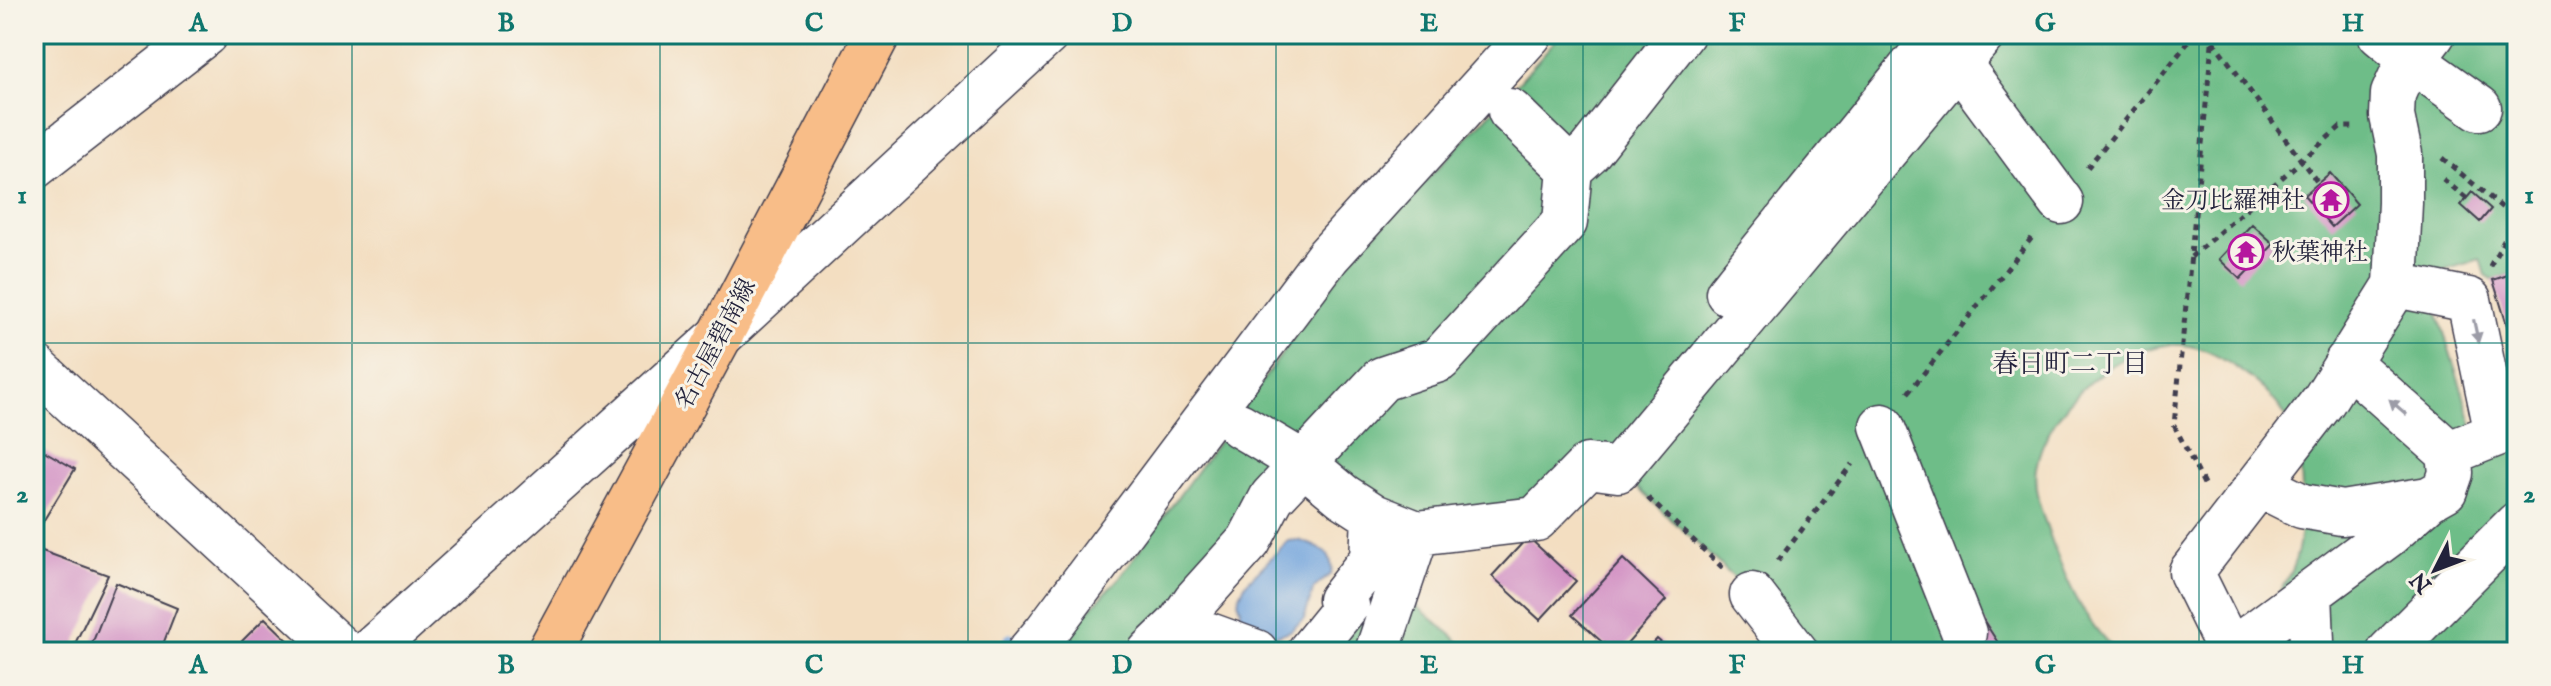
<svg xmlns="http://www.w3.org/2000/svg" width="2551" height="686" font-family="'IM FELL English','Noto Serif JP',serif">
  <rect width="100%" height="100%" fill="#f7f3e8"/>
  <filter id="ink" filterUnits="userSpaceOnUse"><feTurbulence type="fractalNoise" baseFrequency=".0125" numOctaves="2"/><feDisplacementMap in="SourceGraphic" scale="16" xChannelSelector="R" yChannelSelector="G"/><feConvolveMatrix kernelMatrix="1 2 1 2 8 2 1 2 1" color-interpolation-filters="sRGB"/></filter>
  <filter id="wash" filterUnits="userSpaceOnUse"><feTurbulence type="fractalNoise" baseFrequency=".006" numOctaves="4" result="noise"/><feDisplacementMap in="SourceGraphic" scale="32" xChannelSelector="R" yChannelSelector="G"/><feGaussianBlur stdDeviation="1.8" result="paint"/><feColorMatrix in="noise" values="0 0 0 0 0 0 0 0 0 0 0 0 0 0 0 0 0 1.4 0 .05"/><feComposite in="paint" operator="in"/></filter>
  <g filter="url(#wash)">
    <rect width="100%" height="100%" fill="#f3dec1"/>
    <path fill="#6ebd88" stroke="#487062" stroke-width="2" d="M1561,34H2517V272L2493,280L2485,275L2480,259L2426,276L2484,460L2517,451V645L2512,652H2235C2256,623 2291,585 2298,550C2302,533 2302,512 2302,495C2302,437 2290,406 2242,372C2224,359 2205,347 2182,345C2120,339 2045,410 2036,468C2033,487 2040,510 2047,527C2062,571 2082,622 2118,652H1814L1618,470L1536,519L1417,533L1398,590L1471,652H1309L1373,516L1303,463L1150,652H1050L1120,577L1350,260L1501,102Z"/>
    <path fill="#72a4dd" stroke="#4a638c" stroke-width="2" d="M1298,540C1317,547 1335,550 1331,574L1314,588L1304,619L1290,631L1272,637L1235,633L1241,610L1238,600L1245,584L1288,541Z"/>
    <g fill="none" stroke-linecap="round" stroke-linejoin="round">
      <path stroke="#72a4dd" stroke-width="12" d="M1000,652L1011,639"/>
    </g>
    <g id="blocks">
      <path fill="#d18ec3" d="M2330,173L2357,204L2332,227L2304,195Z
        M2472,192L2491,209L2480,222L2461,205Z
        M2252,224L2274,244L2240,279L2219,259Z
        M2517,272V353L2516,354L2493,280Z
        M34,445L75,469L42,523L34,518Z
        M1528,537L1576,581L1540,620L1492,576Z
        M34,548L108,575L71,652H34Z
        M1623,559L1666,600L1620,652H1613L1572,615Z
        M116,583L177,608L160,652H111L92,644Z
        M265,618L300,652H253L242,641Z
        M1984,621L2004,652H1936Z
        M1657,639L1672,652H1645Z"/>
    </g>
  </g>
  <g filter="url(#ink)">
    <use href="#blocks" fill-opacity="0" stroke="#413e4f" stroke-width="2"/>
    <g fill="none" stroke-linecap="round" stroke-linejoin="round">
      <defs>
        <path id="minor" d="M2380,34L2413,61L2479,108
          M1943,42L2061,202
          M1510,111L1570,169
          M34,167L205,34
          M2396,285L2469,300L2497,434L2449,453
          M1728,293L1938,34
          M34,366L344,652
          M1239,425L1303,463L1343,496L1374,516L1417,533L1536,519L1588,466L1618,470L1983,34
          M1882,426L1964,633
          M2260,485L2302,506L2342,513L2429,499
          M1752,595L1796,652
          M1340,600L1372,559L1374,516
          M1179,624L1256,652
          M2230,651L2191,572L2324,400L2396,285L2400,203V154L2392,116L2393,94L2401,76L2433,34
          M369,652L720,336L1047,34
          M1029,652L1046,632L1328,256L1530,34
          M1150,652L1179,624L1195,601L1249,541L1272,497L1382,379L1439,360L1565,222L1570,169L1589,152L1682,34
          M1309,652L1347,605L1340,600
          M1377,652L1417,533
          M2230,652L2388,535L2429,499L2445,490L2451,473L2449,453L2347,362
          M2308,652L2312,643L2310,593
          M2389,652L2517,524"/>
        <path id="major" d="M549,652L720,336L878,34"/>
      </defs>
      <use href="#minor" stroke="#413e4f" stroke-width="47"/>
      <use href="#major" stroke="#413e4f" stroke-width="47"/>
      <path stroke="#413e4f" stroke-width="5" stroke-dasharray="6 6" stroke-linecap="butt" d="M2213,41L2318,183
        M2442,158L2516,219L2490,266
        M2087,168L2195,34
        M2443,179L2467,199
        M2191,257L2340,127H2353
        M1908,393L2034,235
        M2204,484L2174,425L2213,34
        M1648,498L1723,568
        M1778,561L1852,464
        M2507,595L2517,606"/>
      <use href="#minor" stroke="#fff" stroke-width="44"/>
      <use href="#major" stroke="#f8bd88" stroke-width="44"/>
    </g>
    <defs><path id="oneway-solid" d="M-6-.8H1V-3.2L6.5 0L1 3.2V.8H-6Z" transform="scale(2)"/></defs>
    <g fill="#9c9ca7">
      <use href="#oneway-solid" transform="translate(2476 331) rotate(78)"/>
      <use href="#oneway-solid" transform="translate(2398 407) rotate(-139)"/>
    </g>
  </g>
  <path fill="none" stroke="#0f766e" stroke-width="2" stroke-opacity="0.55" d="M352,34V652M660,34V652M968,34V652M1276,34V652M1583,34V652M1891,34V652M2199,34V652M34,343H2517"/>
  <defs>
    <symbol id="temple-ring" viewBox="-11 -11 22 22"><circle r="9.5" fill="#f7f3e8" stroke="#b5179e" stroke-width="1.5"/><path d="M0-6L5-2H3V0L6.5 2.5H4V6H1.5V3h-3V6H-4V2.5H-6.5L-3 0V-2H-5Z" fill="#b5179e"/></symbol>
  </defs>
  <g fill-rule="evenodd">
    <use href="#temple-ring" x="2311" y="180" width="40" height="40"/>
    <use href="#temple-ring" x="2226" y="232" width="40" height="40"/>
  </g>
  <g text-anchor="middle" stroke-width="6" stroke-linejoin="round" paint-order="stroke">
    <g font-size="24" fill="#22223b" stroke="#f7f3e8" text-anchor="end">
      <text x="2305" y="208">金刀比羅神社</text>
      <text x="2272" y="260" text-anchor="start">秋葉神社</text>
    </g>
    <g font-size="24" fill="#22223b" stroke="#f7f3e8">
      <text transform="translate(715 344) rotate(-62)" y="8">名古屋碧南線</text>
    </g>
    <g font-size="26" fill="#22223b" stroke="#f7f3e8">
      <text x="2070" y="372">春日町二丁目</text>
    </g>
  </g>
  <rect width="2551" height="686" fill="none" stroke="#f7f3e8" stroke-width="88"/>
  <g transform="translate(2435 570) rotate(228)" stroke="#f7f3e8" stroke-width="6" paint-order="stroke">
  <path d="M0-6L14 30L0 20L-14 30Z" fill="#22223b"/>
  <text y="-12" font-size="22" font-weight="bold" text-anchor="middle" fill="#22223b">N</text>
  </g>
  <rect x="44" y="44" width="2463" height="598" fill="none" stroke="#0f766e" stroke-width="3"/>
  <g font-size="26" text-anchor="middle" font-weight="bold" fill="#0f766e">
    <text x="198" y="31">A</text>
    <text x="506" y="31">B</text>
    <text x="814" y="31">C</text>
    <text x="1122" y="31">D</text>
    <text x="1429" y="31">E</text>
    <text x="1737" y="31">F</text>
    <text x="2045" y="31">G</text>
    <text x="2353" y="31">H</text>
    <text x="22" y="203">1</text>
    <text x="2529" y="203">1</text>
    <text x="22" y="502">2</text>
    <text x="2529" y="502">2</text>
    <text x="198" y="673">A</text>
    <text x="506" y="673">B</text>
    <text x="814" y="673">C</text>
    <text x="1122" y="673">D</text>
    <text x="1429" y="673">E</text>
    <text x="1737" y="673">F</text>
    <text x="2045" y="673">G</text>
    <text x="2353" y="673">H</text>
  </g>
</svg>
